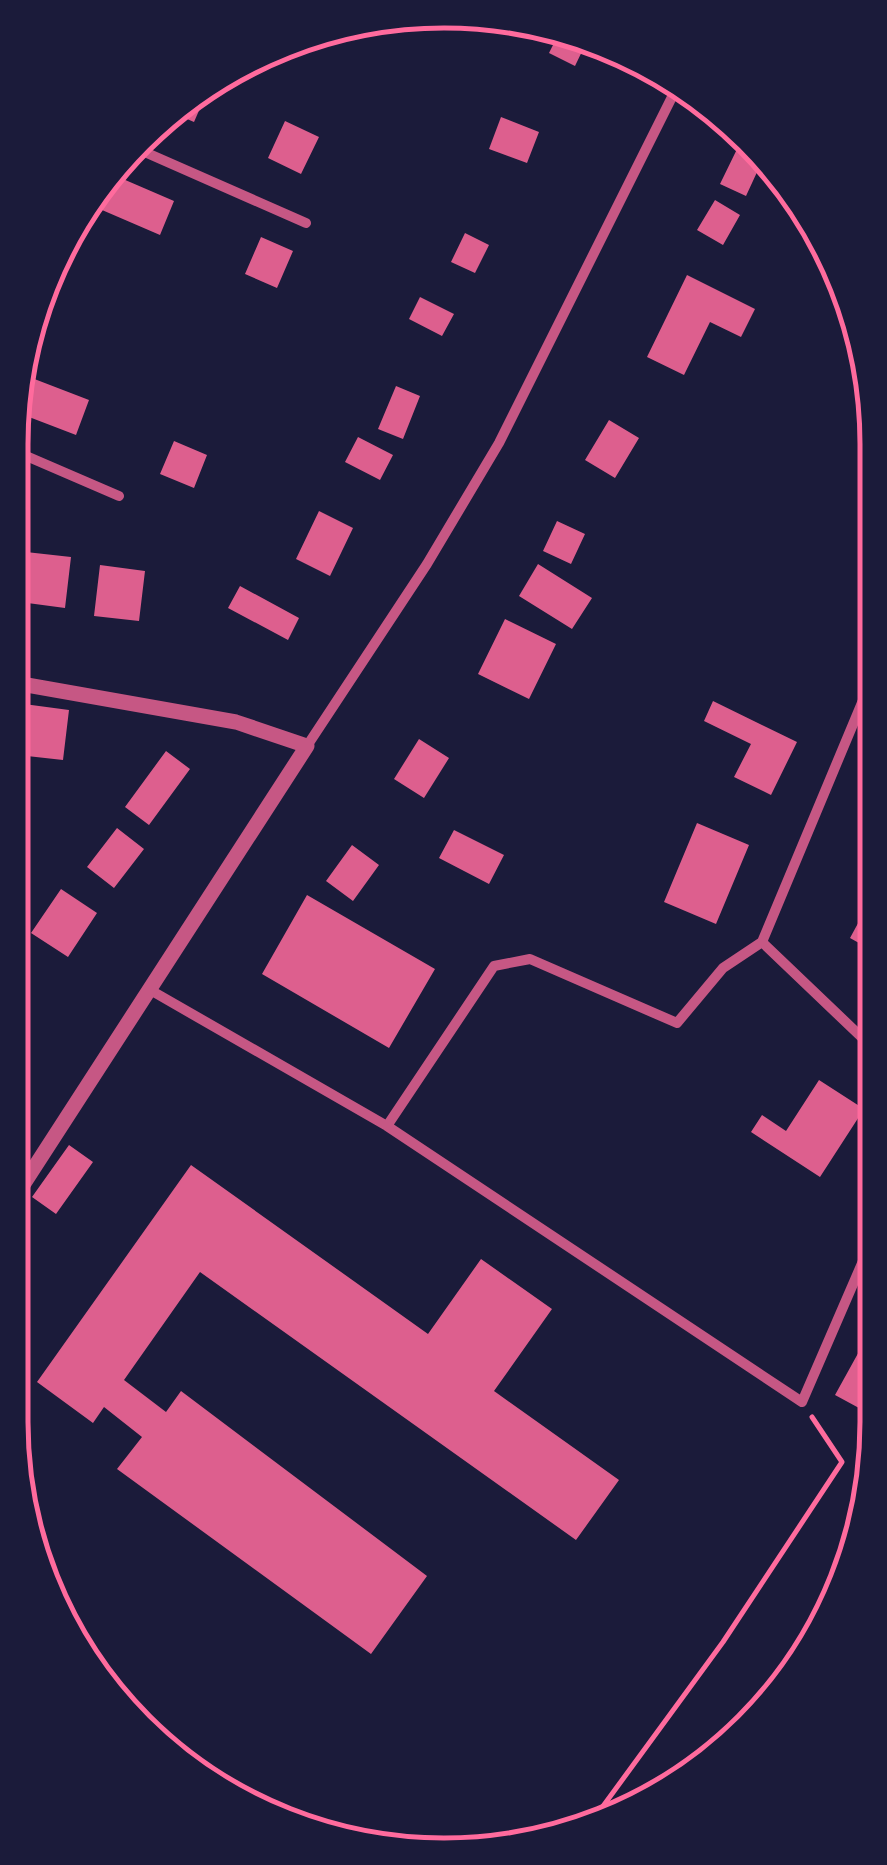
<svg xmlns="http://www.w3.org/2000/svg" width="887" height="1865" font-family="'Crimson Pro',serif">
  <rect width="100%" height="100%" fill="#1b1b3a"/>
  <path fill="#dd5f8e" d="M559,33L588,39L575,66L549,53Z
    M208,90L194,122L173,113L187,103Z
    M501,117L539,132L527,163L489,149Z
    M285,121L319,137L301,174L268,158Z
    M739,145L764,157L746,196L720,184Z
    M116,176L174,201L160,235L102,210Z
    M715,200L740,215L723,245L697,230Z
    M465,233L489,245L475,273L451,262Z
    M261,237L293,251L277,288L245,274Z
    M687,275L755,309L741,337L710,322L684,375L647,357Z
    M420,297L454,314L442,336L409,319Z
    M24,375L89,400L76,435L16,412Z
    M396,386L420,396L403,439L378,429Z
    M609,420L639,438L615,478L585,460Z
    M358,437L393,455L380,480L345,462Z
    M174,441L207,455L194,488L160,474Z
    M319,511L353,528L330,576L296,559Z
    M557,521L585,534L571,564L543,551Z
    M26,552L71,557L65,608L20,602Z
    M538,564L592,598L572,629L519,596Z
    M100,565L145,571L139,621L94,616Z
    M240,586L299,618L288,640L228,608Z
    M505,619L556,644L529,699L478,674Z
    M713,701L797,742L771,795L734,777L751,744L704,721Z
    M24,704L69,710L63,760L18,755Z
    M419,739L449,758L424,798L394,779Z
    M166,751L190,769L149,825L125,807Z
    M697,823L749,845L716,924L664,902Z
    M117,828L144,849L114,888L87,867Z
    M454,830L504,855L489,884L439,858Z
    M352,845L379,865L353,901L326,881Z
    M61,889L97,913L68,957L31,933Z
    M875,892V952L850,938Z
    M307,895L435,969L389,1048L262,974Z
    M819,1080L864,1109L820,1177L751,1132L762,1115L786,1131Z
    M69,1145L93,1162L56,1214L32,1197Z
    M191,1165L428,1334L481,1259L552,1309L494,1391L619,1480L576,1540L200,1272L124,1380L166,1412L181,1391L427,1576L371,1654L117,1469L142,1437L104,1407L93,1423L37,1382Z
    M877,1319V1402L870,1414L835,1395Z"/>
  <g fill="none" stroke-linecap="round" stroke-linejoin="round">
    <path stroke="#ff6b9d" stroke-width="5" d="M590,1824L723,1642L842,1462L812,1417"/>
    <path stroke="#c65784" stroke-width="10" d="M131,146L306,223
      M10,449L119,496
      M874,674L762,942L876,1051
      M307,746L427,564L499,443L679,83
      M152,991L387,1126L802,1402L876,1231
      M387,1126L494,966L530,959L677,1023L723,968L762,942"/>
    <path stroke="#c65784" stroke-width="15" d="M10,1205L307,746L236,722L10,682"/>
  </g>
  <path d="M0 0H887V1865H0ZM444 28H444A416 416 0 0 1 860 444V1422A416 416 0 0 1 444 1838H444A416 416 0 0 1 28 1422V444A416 416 0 0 1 444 28Z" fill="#1b1b3a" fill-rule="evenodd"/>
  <path fill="none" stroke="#ff6b9d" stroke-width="5" d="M444 28H444A416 416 0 0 1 860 444V1422A416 416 0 0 1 444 1838H444A416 416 0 0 1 28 1422V444A416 416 0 0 1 444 28Z"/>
</svg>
